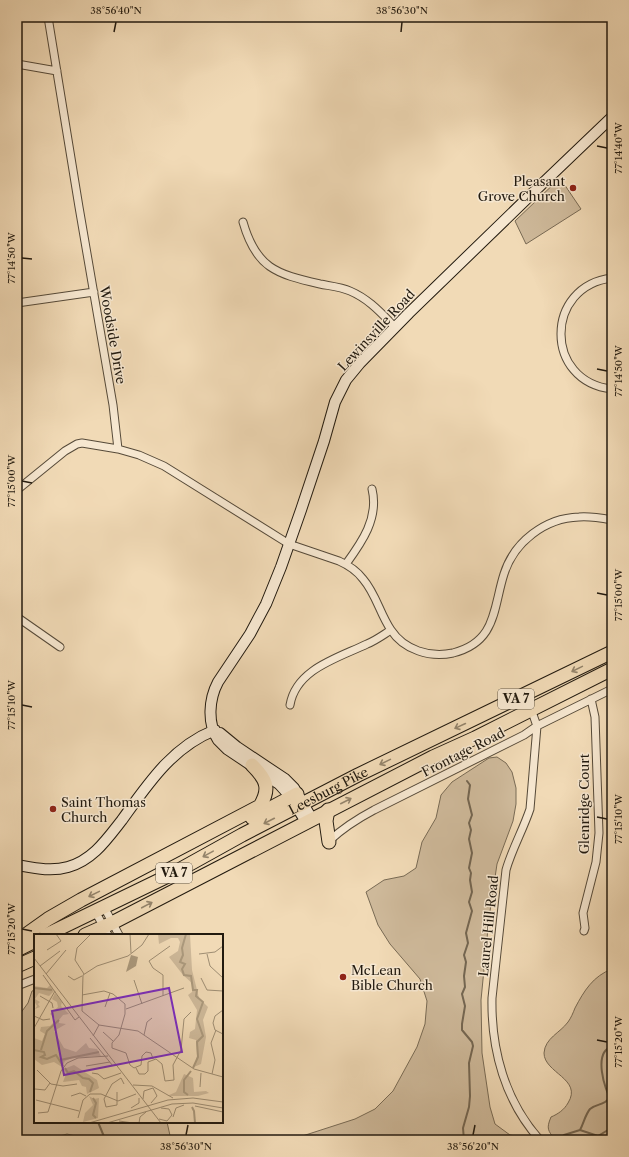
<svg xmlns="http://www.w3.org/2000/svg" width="629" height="1157" font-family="'Libre Caslon Text',serif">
  <rect width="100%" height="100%" fill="#f1dab6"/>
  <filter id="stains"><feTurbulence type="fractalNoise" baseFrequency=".005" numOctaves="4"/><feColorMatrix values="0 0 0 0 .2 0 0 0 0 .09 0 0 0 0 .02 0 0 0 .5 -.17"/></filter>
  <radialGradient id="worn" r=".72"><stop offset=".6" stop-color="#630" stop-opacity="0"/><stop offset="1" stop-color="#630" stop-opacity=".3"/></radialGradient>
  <path fill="#ceb99a" stroke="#786a54" d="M560,178L581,209L526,244L515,221Z
    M497,757L506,763L512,772L516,788V804L513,821L497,864L489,918L481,1000L482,1053L490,1107L495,1124L510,1135L521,1137L524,1140H290L355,1119L375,1109L393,1091L417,1047L425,1024L427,1001L420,979L390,944L378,925L366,892L384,880L404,876L416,868L422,842L436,818L441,795L452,782L489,758Z
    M612,969V1138L603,1140H555C548,1130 546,1129 551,1117C558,1114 564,1110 568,1103C583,1079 544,1073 544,1053C545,1038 560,1033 568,1022C571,1018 573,1013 575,1008C584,991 593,976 612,969Z
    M35,990V1122H167L171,1140H92L67,1134L60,1136L54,1140H17V1018L28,1003L32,991Z"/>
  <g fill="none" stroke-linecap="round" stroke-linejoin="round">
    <path stroke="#746651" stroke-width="2" d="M612,1047C593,1051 604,1090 612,1101
      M98,1122L105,1139L107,1140
      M580,1130C584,1123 585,1115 590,1109C597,1103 604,1106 609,1098
      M464,1140L463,1128L469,1107L470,1096L469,1063L473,1046L472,1042L462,1030V1024L465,1006L462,994L465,987L464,976L466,962L464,955L468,943L466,933L472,911L469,902L472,892L470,880L471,873L469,868L472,853L469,839L471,830L469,823L472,815L468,799L470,785L467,781
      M556,1140L564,1135L580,1130L598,1136L608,1130L612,1124"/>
    <defs>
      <path id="street" d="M48,17L79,207L113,405L118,449
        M17,64L57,71
        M243,222C256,268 276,274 320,284C330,286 341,287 350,291C369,299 381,313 395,327
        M612,278C544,286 544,382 612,389
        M17,303L94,292
        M17,490L65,451L77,444L82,443L118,449L139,455L164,466L289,544L339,561C348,565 357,571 363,579C376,594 380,614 391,630C404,650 430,658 453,653C497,642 493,608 504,574C514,542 545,518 579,517C590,516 601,518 612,520
        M346,564C362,542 379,518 372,489
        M17,617L60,647
        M290,705C296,669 338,658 367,644C375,641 383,635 391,630
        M531,709L537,726L530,809C523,830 512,849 506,870L492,998C491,1050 505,1101 540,1140
        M329,841C343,828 357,819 374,810L524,735L537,726L612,689
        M104,907L119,935
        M95,911L108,935
        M584,931L585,928L583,913L596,862L599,833L595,717L591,699
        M17,986L35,979"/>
      <path id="secondary" d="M220,733L237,747L285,779L294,788L312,819
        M306,822L290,796L279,784L227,749C224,746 221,743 218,740C207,723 209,699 218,682L250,634L266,604L281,567L301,510L324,441L335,402L346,380L360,363L409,313L542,184L612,117
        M17,865C34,868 51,872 68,867C93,860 107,839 122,820C148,784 172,747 215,730"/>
      <g id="highway">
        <path d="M328,810L326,821L329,842"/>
        <path d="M252,818L297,794"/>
        <path id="s1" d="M46,935L170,875L242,835L358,775L612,652"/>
        <path d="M85,935L112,923L433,757L475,738L612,669"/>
        <path d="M17,941L48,919L81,900L260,806C271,788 266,779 252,765"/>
        <path d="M17,950L35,941"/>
        <path d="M17,966L35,958"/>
      </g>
    </defs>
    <use href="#street" stroke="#564a39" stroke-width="9"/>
    <use href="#secondary" stroke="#221a0f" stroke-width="12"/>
    <use href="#highway" stroke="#221a0f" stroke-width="15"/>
    <use href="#street" stroke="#f6e7d0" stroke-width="7"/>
    <use href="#secondary" stroke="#f6e7d0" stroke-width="10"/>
    <use href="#highway" stroke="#f1dab6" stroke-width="13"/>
  </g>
  <defs><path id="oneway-shaft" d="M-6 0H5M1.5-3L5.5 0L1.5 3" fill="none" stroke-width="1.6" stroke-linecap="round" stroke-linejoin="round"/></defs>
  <g stroke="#94846b">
    <use href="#oneway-shaft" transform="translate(577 669) rotate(154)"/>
    <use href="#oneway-shaft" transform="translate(460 726) rotate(155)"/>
    <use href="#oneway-shaft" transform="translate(385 762) rotate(154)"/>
    <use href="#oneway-shaft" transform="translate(346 801) rotate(-27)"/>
    <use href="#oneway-shaft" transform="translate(269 821) rotate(153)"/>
    <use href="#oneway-shaft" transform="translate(208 854) rotate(151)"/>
    <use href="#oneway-shaft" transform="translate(94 894) rotate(154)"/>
    <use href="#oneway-shaft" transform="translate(147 905) rotate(-28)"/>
  </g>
  <path fill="none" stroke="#221a0f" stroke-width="1.5" d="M114,32L116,22M401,32L402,22M597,146L607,148M22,258L32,259M597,369L607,371M22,481L32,483M597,593L607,595M22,705L32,707M597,817L607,819M22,929L32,931M597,1040L607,1042M186,1135L188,1125M473,1135L475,1125"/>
  <g fill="#8f2418" stroke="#f6e7d0" stroke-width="1.5">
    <circle cx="573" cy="188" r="4"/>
    <circle cx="53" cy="809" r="4"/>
    <circle cx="343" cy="977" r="4"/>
  </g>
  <g text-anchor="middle" stroke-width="3" stroke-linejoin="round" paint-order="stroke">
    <g fill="#f6e7d0" stroke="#625849" stroke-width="1">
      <rect x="498" y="689" width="36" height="20" rx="3"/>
      <rect x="156" y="863" width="36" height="20" rx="3"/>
    </g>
    <g font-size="12" font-weight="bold" fill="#221a0f">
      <text x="516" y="703">VA 7</text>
      <text x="174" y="877">VA 7</text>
    </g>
    <g font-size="13" fill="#221a0f" stroke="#f6e7d0" text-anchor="start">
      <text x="565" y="186" text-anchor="end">Pleasant<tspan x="565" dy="15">Grove Church</tspan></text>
      <text x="61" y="807">Saint Thomas<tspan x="61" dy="15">Church</tspan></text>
      <text x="351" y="975">McLean<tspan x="351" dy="15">Bible Church</tspan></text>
    </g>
    <g font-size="13" fill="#221a0f" stroke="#f6e7d0">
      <text transform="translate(376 330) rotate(-47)" y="5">Lewinsville Road</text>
      <text transform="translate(113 335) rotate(80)" y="5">Woodside Drive</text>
      <text transform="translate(463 752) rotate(-27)" y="5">Frontage Road</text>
      <text dy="5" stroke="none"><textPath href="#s1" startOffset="317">Leesburg Pike</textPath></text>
      <text transform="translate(584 804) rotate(-90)" y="5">Glenridge Court</text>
      <text transform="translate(488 926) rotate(-84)" y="5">Laurel Hill Road</text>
    </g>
  </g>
  <g transform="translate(34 934)">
    <rect width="189" height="189" fill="#f1dab6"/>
    <path d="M124,0H156L158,36L165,64L174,73L169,86L172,103L167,130L160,133L163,122L162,106L155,104L156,98L161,95L163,76L154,61L158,58L159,50L149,41L135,23L144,17L146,8L144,4H137L125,10ZM16,51L20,57L15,62L5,59L1,65L6,68L4,70L6,73L1,75L3,72L0,67V52L13,54ZM21,59L28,68L27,72L35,80L29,81L25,86V89L32,90L20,97L30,114L42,118L52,109L55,114L63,115L67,122L38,124L31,127L28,133L20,128L8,131L0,125V104L8,107L11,100L6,97L7,93L16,92L21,87V84L16,80L24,73L23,68L18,65ZM40,131L63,146L65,154L53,160L52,153L48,152L45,146L29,148L32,140L30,135ZM150,140L159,144L160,158L172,157L175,159L164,162H133L142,158ZM55,162L60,165L65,164L64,184L49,188L51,179L59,171Z" fill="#ceb99a"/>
    <path d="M97,21L104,23L102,32L92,38Z" fill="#ab997d"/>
    <path fill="none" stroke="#ab997d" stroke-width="2" d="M152,0L148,14L149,21L146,28L151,30L148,35L150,41L157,42L159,56H163L162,62L169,68L163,85L169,102L163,108L164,123L159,134M0,54L18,56M0,116L10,118L11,121L7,123L13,125L22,121L29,132M7,116L13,97L25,86M26,126L65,118M31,134L34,139L40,137L49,144L55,145L59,149L56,158M154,161L150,158V146L157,137M59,164L62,169L59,181L62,184M158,173L160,177L161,189"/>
    <path fill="none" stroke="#9e8d73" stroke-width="1" d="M96,0L97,19M13,16L27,7L22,0M165,20L181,18L189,12M173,20L176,32L189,44M0,24L127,189M6,32L26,17M12,40L32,16M50,40L41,26L43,14L57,0M9,41L41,86L45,83M34,42L40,46L48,42M167,44L173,56L189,57M100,46L108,70M48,61L70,57L79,60L91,70V80L85,101L78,109V114L92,119L96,131L100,134L107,131L108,122L112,118L117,119L119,125M6,62L18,69L19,74M129,62V41L119,34L115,27L136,12M71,73L76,59M92,75L150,54M189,76L181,82L179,89L181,96L189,100M0,82L9,86L16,85M65,91L48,77L49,41L63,32L94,22L108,11L115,0M65,91L104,97L160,135L189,143M0,94L21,57M69,98L79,107M110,101L113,88L118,84M59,102L65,91M56,104L79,132M52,132L76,128M102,134L105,140H111L114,137V128L122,125L128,130L131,147L140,146L139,131L147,116L150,85L157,78M3,136L17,150L29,152L43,150M58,139L64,140L70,145L87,139M178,140L181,126L177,109L182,96M99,151L118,152L139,164M166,153L167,139M1,155L11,156L16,149M83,158V171L72,173L70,165L78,150L87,144L90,150M37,162L46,159L52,162M109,165L110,157L119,154L123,162L117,169M2,166L45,177M161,172L189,178M97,174L105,169V164M4,179L14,178L27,137L33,129L44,124L74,122M139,183L142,174L150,171M44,184L49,166L56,160H67L84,167L102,160M125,185L133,187L138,181L135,175L127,174M85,187L99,189M55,189L134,166L159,164L189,168M73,189L138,170L159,169L189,174M105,189L106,183L112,178"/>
    <path fill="#7b2cbf" fill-opacity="0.15" stroke="#7b2cbf" stroke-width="2" d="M135,54L148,118L30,141L18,77Z"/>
    <rect width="189" height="189" fill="none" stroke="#221a0f" stroke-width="2"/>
  </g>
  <rect width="629" height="1157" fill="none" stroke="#f1dab6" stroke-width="44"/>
  <rect x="22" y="22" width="585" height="1113" fill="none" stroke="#221a0f" stroke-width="1.5"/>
  <g font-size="10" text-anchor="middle" fill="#221a0f">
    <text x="116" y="14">38°56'40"N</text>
    <text x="402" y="14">38°56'30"N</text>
    <text transform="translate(618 148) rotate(-90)" y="4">77°14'40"W</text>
    <text transform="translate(11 258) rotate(-90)" y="4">77°14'50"W</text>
    <text transform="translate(618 371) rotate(-90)" y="4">77°14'50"W</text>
    <text transform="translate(11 481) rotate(-90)" y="4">77°15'00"W</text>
    <text transform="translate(618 595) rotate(-90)" y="4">77°15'00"W</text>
    <text transform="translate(11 705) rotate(-90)" y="4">77°15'10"W</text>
    <text transform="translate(618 819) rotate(-90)" y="4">77°15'10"W</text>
    <text transform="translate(11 929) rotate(-90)" y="4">77°15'20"W</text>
    <text transform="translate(618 1042) rotate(-90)" y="4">77°15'20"W</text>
    <text x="186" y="1150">38°56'30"N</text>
    <text x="473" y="1150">38°56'20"N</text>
  </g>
  <rect width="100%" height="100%" filter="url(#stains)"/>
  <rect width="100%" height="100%" fill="url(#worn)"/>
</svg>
